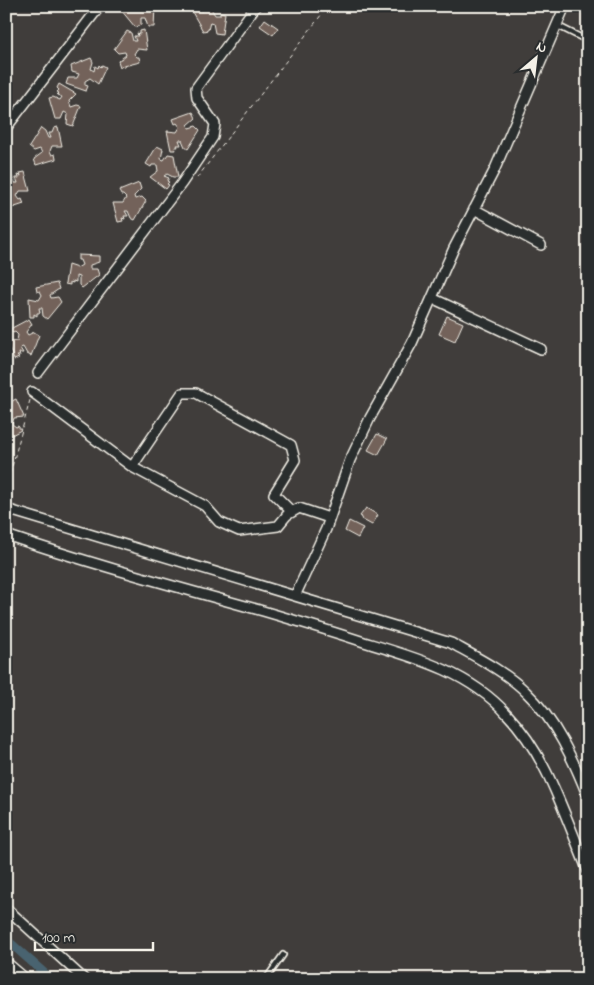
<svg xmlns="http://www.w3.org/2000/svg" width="594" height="985" font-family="'Indie Flower',sans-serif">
  <rect width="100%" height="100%" fill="#403d3b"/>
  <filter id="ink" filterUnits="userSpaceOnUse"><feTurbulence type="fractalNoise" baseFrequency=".02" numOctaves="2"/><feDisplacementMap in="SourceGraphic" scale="10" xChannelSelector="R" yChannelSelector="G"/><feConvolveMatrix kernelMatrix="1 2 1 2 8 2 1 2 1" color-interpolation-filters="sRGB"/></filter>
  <g filter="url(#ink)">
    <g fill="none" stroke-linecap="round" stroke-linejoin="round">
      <path stroke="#4a646f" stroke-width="9" d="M6,939L51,979"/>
    </g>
    <path fill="#73625a" stroke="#f4f1e8" d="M131,6H144L147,10L150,6H155L154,27H148L145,18H141V25L135,27L121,10Z
      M200,6H214L212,10L215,15H220V12L225,13L222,34L215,33L213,23L210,22L208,30L203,31L192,12L196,10L203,11L205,8Z
      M265,19L278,28L273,35L260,26Z
      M144,30L147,50L137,49L134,54L137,57H139L140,62L120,67L118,61L126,55L125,52L118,53L114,49L127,31L131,33L133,41H136L134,36H138L137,33L140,34V31Z
      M91,58L93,62L91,69L94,71L95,66L98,68L99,65L101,67L102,65L106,67L98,84L90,78L85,81V85L88,86L86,91L66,84L68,78H77L79,74L72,72L71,66Z
      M59,84L76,94L69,101L71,107L77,105L81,106L73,126L67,124L68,114L64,112L61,119H55L49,98L53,97L60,100L62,97L57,95L59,93L57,92L59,90L57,88Z
      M193,112L196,118L188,125L189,128L196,126L200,130L188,149L185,147L182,140H179L181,145H177L178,147H175L176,150H171L167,131L177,132L180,127L177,123L175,124L173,119Z
      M58,127L62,146H52L50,151L52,155L55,154L56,159L36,165L34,159L42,153L40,149L34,151L29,147L41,128L45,131L48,138H51L49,133H52L54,128Z
      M157,146L163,149L161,159L164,160L168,154L174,155L178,177H173L167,174L164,176L169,178L167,181L169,182L167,184L169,185L166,189L150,177L158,171L157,165H152L151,167L146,164Z
      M25,172L30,191H20L17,196L20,200L22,199L24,204L6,210V200L9,198L6,196V177L8,174L12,176L15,183H18L16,178H19L18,175L21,176L20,173Z
      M139,183L141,189L134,196L135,199L142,197L146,201L135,220L131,218L128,211H125L128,216H124L125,219L122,218L123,221L118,222L113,203H123L126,198L123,195H121L119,191Z
      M78,255L99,256V262L90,265V269H97L99,275L82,288L79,285V277L76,276V282L73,281V283L70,282V285L65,284L68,265L77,268L82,265L80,260H78Z
      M57,283L59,289L50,295L51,298L58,297L61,302L47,319L43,316L42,308H39L40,313H37V316L34,314V317H30L29,298L39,300L42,295L40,291L37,292L36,287Z
      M447,316L463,323L455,341L439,334Z
      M29,319L32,324L26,332L28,335L34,332L39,335L31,356L27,354L23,347L20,348L23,353H19L20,356H17L19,358L14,360L7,342L17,341L18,335L15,332L13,333L10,329Z
      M16,399L24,417L14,418L12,424L16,427L18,426L21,430L6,438V409L8,412L11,411L8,406H11L12,401Z
      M377,434L387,439L378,455L368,450Z
      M366,508L378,515L372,525L361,519L362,517L360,516Z
      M349,521L363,528L358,538L345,531Z"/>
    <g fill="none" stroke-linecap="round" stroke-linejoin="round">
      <defs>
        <path id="lane" d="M556,25L588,41
          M266,979L283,955"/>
        <path id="street" d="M6,128L100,6
          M474,209L541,245
          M432,298L541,349
          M38,373L182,183L213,137L215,124L197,98L196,88L256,6
          M32,392L132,467L205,506L219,522L239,531L278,526L287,515L299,508L329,518
          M132,467L182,393H196L291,445L295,460L274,494L292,512
          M6,509L451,643C476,657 506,672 526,692C555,719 574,761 588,797
          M6,535C91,564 177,587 263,611C297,621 331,631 364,642C417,658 469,672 507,714C548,757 565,817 588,871
          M295,596L326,529L350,460L370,418L412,343L454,248L494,171L565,6
          M6,908L84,979
          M6,962L26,979"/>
      </defs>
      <use href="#lane" stroke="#f4f1e8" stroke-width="8"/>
      <use href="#street" stroke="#f4f1e8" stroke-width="12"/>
      <path stroke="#f4f1e8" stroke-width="1" stroke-dasharray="4 4" stroke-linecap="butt" d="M197,178L328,6
        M6,489L30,400"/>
      <use href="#lane" stroke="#2a2d2e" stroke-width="4.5"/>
      <use href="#street" stroke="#2a2d2e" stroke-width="9"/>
    </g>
  </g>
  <rect width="594" height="985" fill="none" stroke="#2a2d2e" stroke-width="25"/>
  <rect x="12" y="12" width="569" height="960" fill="none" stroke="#f4f1e8" stroke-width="2" filter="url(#ink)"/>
  <g transform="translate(536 58) rotate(28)" stroke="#2a2d2e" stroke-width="4" paint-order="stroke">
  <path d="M0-4L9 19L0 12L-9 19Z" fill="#f4f1e8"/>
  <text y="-8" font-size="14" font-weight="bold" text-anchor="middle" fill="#f4f1e8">N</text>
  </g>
  <path d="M35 942v8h118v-8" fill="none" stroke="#f4f1e8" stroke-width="2.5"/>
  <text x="42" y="942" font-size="15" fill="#f4f1e8" stroke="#2a2d2e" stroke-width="4" paint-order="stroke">100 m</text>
</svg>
